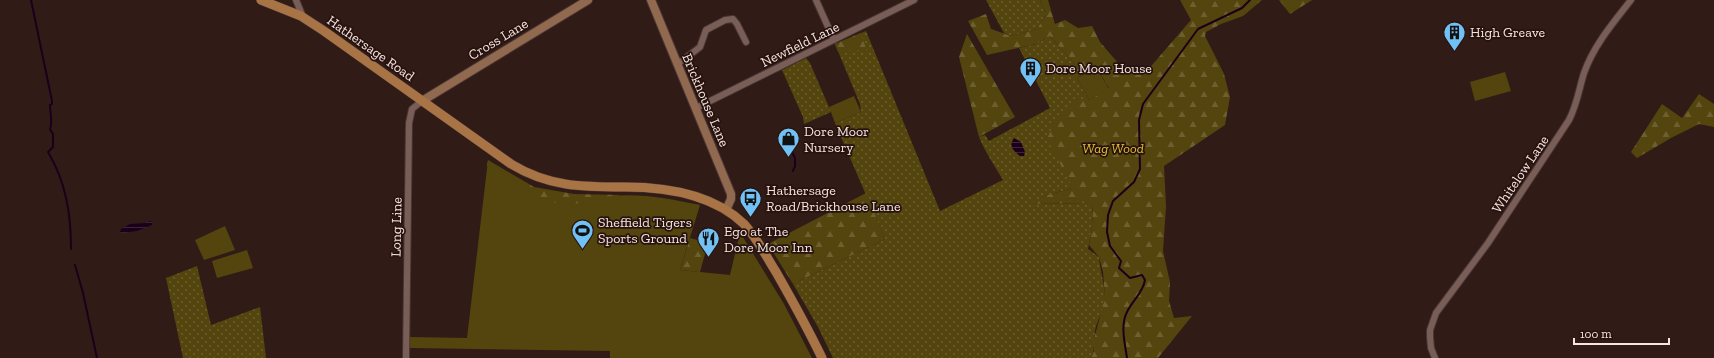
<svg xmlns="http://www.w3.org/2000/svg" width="1714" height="358" font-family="'Zilla Slab',serif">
  <defs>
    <pattern id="grass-dots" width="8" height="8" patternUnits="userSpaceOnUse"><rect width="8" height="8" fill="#53450d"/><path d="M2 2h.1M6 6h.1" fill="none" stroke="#6c6030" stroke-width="1.8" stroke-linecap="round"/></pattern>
    <pattern id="forest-firs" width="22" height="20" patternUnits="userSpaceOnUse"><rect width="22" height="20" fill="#53450d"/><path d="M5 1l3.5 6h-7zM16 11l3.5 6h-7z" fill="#6c6030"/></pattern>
    <pattern id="water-rules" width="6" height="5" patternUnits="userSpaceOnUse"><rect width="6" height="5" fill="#1c001b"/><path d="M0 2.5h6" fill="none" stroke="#3e253c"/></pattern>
  </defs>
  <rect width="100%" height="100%" fill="#311b17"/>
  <path fill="url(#grass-dots)" d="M986,0H1040L1046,14L1037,29L1011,36L1004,33Z
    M866,31L940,211L1003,180C995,166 985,152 979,137L985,135L989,141L1050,108L1019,48L1036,44L1050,36L1083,74L1077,78L1089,100H1079L1073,188L1047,195L1031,204L1093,203L1092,227L1088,249L1099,257C1100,270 1105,285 1105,298C1105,309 1097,319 1095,331C1094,340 1095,350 1091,358H833L818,327L793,284L885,239L835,123L861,112L860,104L835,44Z
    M806,58L810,63L831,112L804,124L803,117L782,70Z
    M197,266L211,325L260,307L266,358H183L166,278Z"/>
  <path fill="url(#forest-firs)" d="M1040,0H1048L1055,24L1065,20L1078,28L1092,26L1100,42L1118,63L1146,72L1191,20L1180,0H1262L1243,16L1221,24L1206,32L1205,36L1224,74L1230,97L1225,125L1164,166L1166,206L1163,251L1170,282L1169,301L1174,318L1192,316L1158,358H1091L1094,351L1093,343L1105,297L1103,272L1099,257L1089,245L1092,227L1093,203L1029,204L1047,195L1073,188L1047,139L1057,117L1079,100H1089L1109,88L1096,67L1083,74L1050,36L1036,44L987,55L968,21L986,14L991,29L1011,36L1037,29L1046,14Z
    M1279,0H1312L1290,14Z
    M861,33L867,52L857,50L838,52L835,44Z
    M967,34L1015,117L979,137L959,57Z
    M1699,94L1714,104V127L1699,124L1671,138L1637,158L1631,152L1662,104L1682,118Z
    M488,160L534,187L574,194L621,195L560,209L522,193L487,165Z
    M866,193L885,239L793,284L768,244Z
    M690,238L708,243L700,272L680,270Z"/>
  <path fill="#53450d" d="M1096,67L1109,89L1089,100L1077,78Z
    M1505,72L1511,91L1475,101L1470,82Z
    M854,96L861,112L835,123L829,107Z
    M488,160C510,177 531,198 560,204C577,207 595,197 612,196C641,193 671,199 700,205L680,270L730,275L739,237L741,234L784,304L812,358H610V351L410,348V337L467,338Z
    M225,226L235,250L204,260L195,240Z
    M247,250L253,268L217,278L212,261Z"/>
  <path fill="url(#water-rules)" d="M1014,138L1021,142L1025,152L1024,156H1020C1014,151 1008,147 1014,138Z
    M150,221L152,222V225L137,231L122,233L120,232L121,229L130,224L145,223Z"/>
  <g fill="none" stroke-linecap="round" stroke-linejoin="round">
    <path stroke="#1c001b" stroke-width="2" d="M31,0L52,101V104L50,105C50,114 53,123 50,129L53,134V147L48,152C66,182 71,214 71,249
      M792,152L795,158V167
      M793,171L794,168
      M75,265L83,293L97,358
      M1127,358C1125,344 1120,325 1127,312C1132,301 1143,293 1145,280L1142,275L1130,278L1119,268L1121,261L1110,246L1107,232L1108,215L1113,201L1134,182L1140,169L1139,120L1143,104L1198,29L1242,8L1250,0"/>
    <defs>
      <path id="street" d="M296,0L303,17
        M816,0L834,40
        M676,63L682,61L700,47L706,30L725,20L733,19L737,24L746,42
        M696,108L914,0
        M406,358L409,123L412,109L422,101
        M1435,358L1431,348L1430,337V330L1436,313L1488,243L1569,120C1577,105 1579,89 1584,73C1594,45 1613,23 1631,0"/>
      <path id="secondary" d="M651,0L731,194V199L726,210
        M422,101L588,0"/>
      <path id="primary" d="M261,0L301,16L324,31L511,164C549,187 582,187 625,187C667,187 713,194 744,224C757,238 766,256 776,272C792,300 808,329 822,358"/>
    </defs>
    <use href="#street" stroke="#493634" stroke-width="8"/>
    <use href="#secondary" stroke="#493634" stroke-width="10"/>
    <use href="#primary" stroke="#493634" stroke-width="10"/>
    <use href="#street" stroke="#795e58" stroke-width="6"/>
    <use href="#secondary" stroke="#91694f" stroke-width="8"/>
    <use href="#primary" stroke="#a87445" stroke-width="9"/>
  </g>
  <defs>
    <symbol id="building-pin" viewBox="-11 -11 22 30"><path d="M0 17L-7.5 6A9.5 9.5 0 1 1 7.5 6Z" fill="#71c1f5" stroke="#27120e"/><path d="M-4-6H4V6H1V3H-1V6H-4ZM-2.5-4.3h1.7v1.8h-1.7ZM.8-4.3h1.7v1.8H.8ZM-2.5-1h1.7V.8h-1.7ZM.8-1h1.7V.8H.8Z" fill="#111"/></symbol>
    <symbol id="shop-pin" viewBox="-11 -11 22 30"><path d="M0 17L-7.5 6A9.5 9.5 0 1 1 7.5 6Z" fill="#71c1f5" stroke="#27120e"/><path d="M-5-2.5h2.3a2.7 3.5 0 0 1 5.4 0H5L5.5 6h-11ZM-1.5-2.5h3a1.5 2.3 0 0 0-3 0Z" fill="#111"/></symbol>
    <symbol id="bus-pin" viewBox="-11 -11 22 30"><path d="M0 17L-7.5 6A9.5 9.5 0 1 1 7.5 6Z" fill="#71c1f5" stroke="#27120e"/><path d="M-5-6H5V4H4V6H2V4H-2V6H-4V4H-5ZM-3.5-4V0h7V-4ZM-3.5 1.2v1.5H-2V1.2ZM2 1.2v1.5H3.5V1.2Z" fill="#111"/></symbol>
    <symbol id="stadium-pin" viewBox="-11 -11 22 30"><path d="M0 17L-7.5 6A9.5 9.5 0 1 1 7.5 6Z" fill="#71c1f5" stroke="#27120e"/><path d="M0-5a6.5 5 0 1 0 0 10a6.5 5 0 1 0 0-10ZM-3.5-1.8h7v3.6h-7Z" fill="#111"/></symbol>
    <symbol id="restaurant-pin" viewBox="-11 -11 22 30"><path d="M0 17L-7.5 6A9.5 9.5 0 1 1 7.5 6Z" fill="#71c1f5" stroke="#27120e"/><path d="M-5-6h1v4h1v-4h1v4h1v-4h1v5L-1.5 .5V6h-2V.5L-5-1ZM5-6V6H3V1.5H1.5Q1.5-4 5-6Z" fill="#111"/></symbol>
  </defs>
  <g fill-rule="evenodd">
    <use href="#building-pin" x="1442" y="20" width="25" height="34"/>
    <use href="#building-pin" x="1018" y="56" width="25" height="34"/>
    <use href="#shop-pin" x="776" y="126" width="25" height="34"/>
    <use href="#bus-pin" x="738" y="186" width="25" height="34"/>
    <use href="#stadium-pin" x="570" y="218" width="25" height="34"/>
    <use href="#restaurant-pin" x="696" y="226" width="25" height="34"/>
  </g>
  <g text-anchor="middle" stroke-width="3.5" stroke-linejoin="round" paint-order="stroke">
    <g font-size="14" fill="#f6e6e2" stroke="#27120e" text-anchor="start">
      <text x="1470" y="37">High Greave</text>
      <text x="1046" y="73">Dore Moor House</text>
      <text x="804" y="136">Dore Moor<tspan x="804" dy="16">Nursery</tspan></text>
      <text x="766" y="195">Hathersage<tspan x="766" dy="16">Road/Brickhouse Lane</tspan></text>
      <text x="598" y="227">Sheffield Tigers<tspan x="598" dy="16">Sports Ground</tspan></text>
      <text x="724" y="236">Ego at The<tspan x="724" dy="16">Dore Moor Inn</tspan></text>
    </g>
    <g font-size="14" fill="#f6e6e2" stroke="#27120e">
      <text transform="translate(498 39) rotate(-31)" y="5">Cross Lane</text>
      <text transform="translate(800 44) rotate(-26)" y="5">Newfield Lane</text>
      <text transform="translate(371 48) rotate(35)" y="5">Hathersage Road</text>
      <text transform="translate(706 100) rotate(67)" y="5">Brickhouse Lane</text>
      <text transform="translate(1520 174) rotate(-56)" y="5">Whitelow Lane</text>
      <text transform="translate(396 227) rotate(-89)" y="5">Long Line</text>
    </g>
    <g font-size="14" font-style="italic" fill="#e0be34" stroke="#27120e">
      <text x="1113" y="153">Wag Wood</text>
    </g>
  </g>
  <path d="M1574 338v6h95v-6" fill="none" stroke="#f6e6e2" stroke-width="2"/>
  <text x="1580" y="338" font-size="12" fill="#f6e6e2" stroke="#27120e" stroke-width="3" paint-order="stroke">100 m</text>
</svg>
